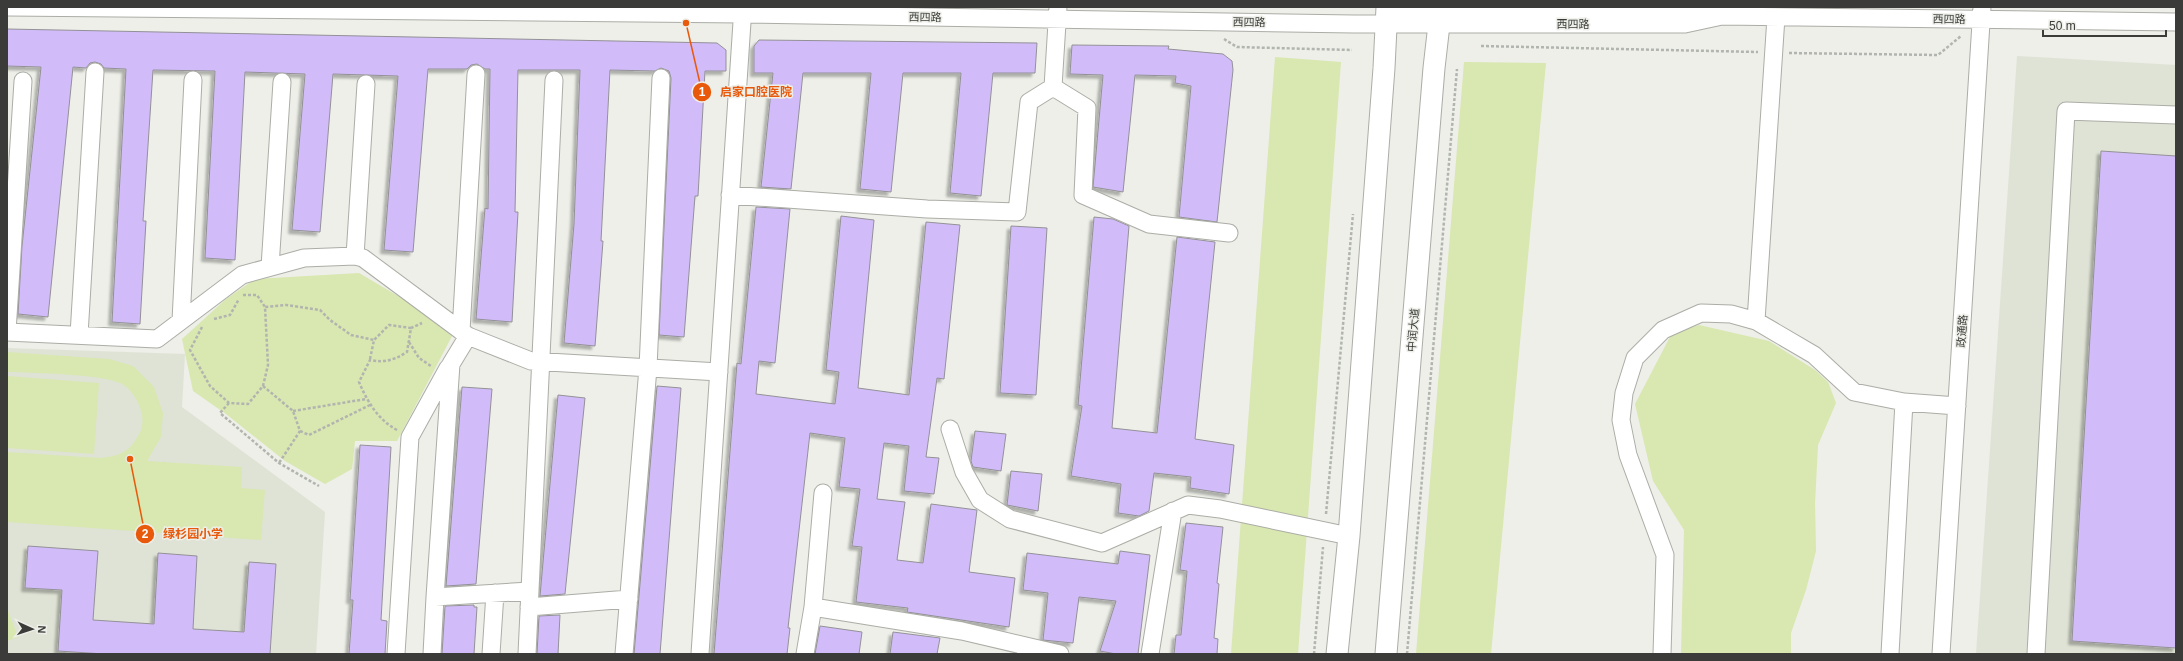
<svg xmlns="http://www.w3.org/2000/svg" width="2183" height="661" font-family="Arial,'Noto Sans SC',sans-serif">
  <defs>
    <filter id="shadow"><feDropShadow dx="-3.5" dy="3.5" stdDeviation="1" flood-color="#0004"/></filter>
  </defs>
  <rect width="100%" height="100%" fill="#edefe8"/>
  <path fill="#dfe3d5" d="M2017,56L2176,65V654H1976Z
    M7,348L185,354L182,407L325,512L316,654H7Z"/>
  <path fill="#d9e7b0" d="M1275,57L1341,62L1298,654H1231Z
    M1464,62L1546,63L1491,654H1416Z
    M359,273L403,299L452,336L397,441H355L352,469L325,484L285,461L226,414L193,391L182,339L226,299L255,279Z
    M1699,325L1769,341L1815,370L1828,382L1836,403L1818,445L1815,503L1816,551L1806,590L1791,633V654H1681L1684,530L1653,481L1635,404L1672,333Z
    M7,352L109,359L133,366L154,387L163,413L161,437L147,461L242,467L241,488L265,490L261,540L7,522V452L100,458C120,456 130,452 139,434C144,426 143,416 140,408C137,399 131,389 122,384C105,374 31,373 7,372Z
    M7,376L99,383L94,454L7,448Z
    M7,608L18,637L7,641Z"/>
  <path fill="#d1bcf9" stroke="#939197" filter="url(#shadow)" d="M7,29L717,43L726,50V71H705L698,196H695L684,337L659,335L671,78L669,71L661,68L655,71L610,70L601,241H603L595,346L564,343L574,224L580,70H518L515,212H518L512,322L476,319L485,208L488,209L490,69H485L477,64L471,65L467,69H428L413,252L384,250L398,76L333,74L320,232L292,230L305,74L245,72L235,260L205,258L215,71L153,70L143,221H146L140,324L112,322L126,69L104,68L101,64L95,62L90,63L86,68L73,67L48,317L18,314L22,246L41,67L7,66Z
    M759,40L1037,43L1035,73H993L981,196L950,193L961,73H903L891,192L860,189L871,73H803L791,189L761,187L773,73H754V46Z
    M1072,45L1169,46L1168,49L1223,54L1232,61L1233,70L1217,222L1179,217L1191,86L1175,83L1176,76L1135,75L1123,192L1093,187L1103,75L1070,74Z
    M2101,151L2176,156V648L2072,641Z
    M756,207L790,209L775,363L759,361L756,394L835,404L839,372L826,370L841,216L874,220L858,388L909,395L926,222L960,225L944,379L937,378L926,457L939,458L934,494L904,491L909,446L884,443L877,499L905,502L897,560L923,563L931,504L977,510L969,572L1015,578L1009,627L907,612L908,608L856,602L862,547L852,546L860,489L839,487L845,438L810,433L788,628H790L787,654H714L737,363L741,364Z
    M1094,217L1113,219L1129,226L1112,428L1157,433L1177,237L1215,242L1195,439L1234,445L1229,494L1190,488L1191,477L1154,473L1149,511L1139,516L1118,513L1121,484L1071,476L1082,406L1078,405Z
    M1011,226L1047,228L1036,395L1000,393Z
    M657,386L681,388L660,654H634Z
    M462,387L492,389L476,584L446,586Z
    M558,395L585,398L565,594L540,596Z
    M975,431L1006,434L1001,471L973,467L971,461Z
    M360,445L391,447L381,620L387,621L385,654H349L353,600H350Z
    M1011,471L1042,474L1038,511L1007,505Z
    M1186,523L1223,527L1217,583L1219,584L1214,638L1218,639L1217,654H1174L1176,635H1181L1187,571L1180,570Z
    M28,546L98,551L93,620L154,624L158,553L197,556L193,629L244,632L249,562L276,564L270,654H104L58,651L62,590L25,588Z
    M1120,551L1150,555L1138,654H1116L1100,651L1116,601L1079,597L1073,643L1043,640L1048,593L1023,590L1027,553L1118,564Z
    M474,605V607H477L474,654H442L445,606Z
    M560,615L558,654H537L539,616Z
    M820,626L862,632L859,654H815Z
    M893,632L940,638L937,654H890Z"/>
  <g fill="none" stroke-linecap="round" stroke-linejoin="round">
    <defs>
      <path id="minor" d="M7,7L742,14L1354,24H1685L1722,16
        M1058,7L1053,87L1087,108L1083,195L1149,224L1229,233
        M1397,7L1682,9L1722,16L2176,22
        M730,195L927,209L1017,212L1029,102L1053,87
        M355,256L366,84
        M270,267L282,82
        M181,321L193,80
        M1756,321L1776,17
        M461,331L476,74
        M7,332L157,339L242,275L304,258L355,256L363,258L468,336L531,361L719,372
        M7,332L23,81
        M79,335L95,72
        M468,336L451,364L435,597L530,591
        M950,429L964,472L980,500L1010,519L1102,543L1188,505L1220,509L1349,536
        M529,607L629,599
        M813,607L962,631L1060,654
        M396,654L410,437L448,368
        M432,654L435,597
        M491,654L495,593
        M527,654L554,80
        M624,654L648,368L661,78
        M700,654L743,7
        M805,654L813,607L823,493
        M1150,654L1173,511
        M1662,654L1665,555L1628,455L1621,420L1624,393L1635,358L1663,330L1701,313L1731,314L1756,321L1814,355L1854,392L1904,402
        M1890,654L1904,402L1957,406
        M1941,654L1982,7
        M2036,654L2066,111L2176,115"/>
      <path id="major" d="M1337,654L1349,536L1384,68L1387,7
        M1386,654L1434,68L1441,7"/>
    </defs>
    <use href="#minor" stroke="#abada6" stroke-width="19"/>
    <use href="#major" stroke="#abada6" stroke-width="23"/>
    <path stroke="#b2b4af" stroke-width="2.5" stroke-dasharray="3 2" stroke-linecap="butt" d="M1224,39L1237,47L1352,50
      M1481,46L1758,52
      M1789,53L1938,55L1961,36
      M243,295H257L265,307
      M214,319L230,315L239,299
      M202,327L190,350L210,386L229,403L248,404L263,386L268,365L265,307L286,305L320,310L330,320L351,335L374,340
      M409,342L419,358L431,366
      M370,359L374,340L389,325L411,328
      M263,386L293,411L300,431L279,463
      M229,403L220,413L279,463L319,486
      M293,411L366,399
      M397,430C378,420 367,401 359,382L370,360C385,363 394,360 407,352L411,328L422,323
      M300,431L309,435L370,405
      M1326,514L1353,214
      M1314,654L1323,547
      M1407,654L1457,69"/>
    <use href="#minor" stroke="#fff" stroke-width="17"/>
    <use href="#major" stroke="#fff" stroke-width="21"/>
  </g>
  <g text-anchor="middle" stroke-width="3" stroke-linejoin="round" paint-order="stroke">
    <g font-size="11" fill="#3b3c3a" stroke="#edefe8">
      <text transform="translate(925 17) rotate(1)" y="4">西四路</text>
      <text transform="translate(1949 19) rotate(1)" y="4">西四路</text>
      <text transform="translate(1249 22) rotate(1)" y="4">西四路</text>
      <text x="1573" y="28">西四路</text>
      <text transform="translate(1413 330) rotate(-85)" y="4">中润大道</text>
      <text transform="translate(1962 331) rotate(-86)" y="4">政通路</text>
    </g>
  </g>
  <path fill="none" stroke="#e8590c" stroke-width="1.5" d="M686 23L702 92M130 459L145 534"/>
  <g fill="#e8590c" stroke="#edefe8" stroke-width="1.5">
    <circle cx="686" cy="23" r="4"/>
    <circle cx="130" cy="459" r="4"/>
    <circle cx="702" cy="92" r="10"/>
    <circle cx="145" cy="534" r="10"/>
  </g>
  <g font-size="12" text-anchor="middle" font-weight="bold" fill="#fff">
    <text x="702" y="96">1</text>
    <text x="145" y="538">2</text>
  </g>
  <g font-size="12" text-anchor="middle" font-weight="bold" fill="#e8590c" stroke="#edefe8" stroke-width="3" stroke-linejoin="round" paint-order="stroke">
    <text x="756" y="96">启家口腔医院</text>
    <text x="193" y="538">绿杉园小学</text>
  </g>
  <rect width="2183" height="661" fill="none" stroke="#3b3c3a" stroke-width="16"/>
  <g transform="translate(32 629) rotate(93)" stroke="#edefe8" stroke-width="3" paint-order="stroke">
  <path d="M0-3L7 15L0 10L-7 15Z" fill="#3b3c3a"/>
  <text y="-6" font-size="11" font-weight="bold" text-anchor="middle" fill="#3b3c3a">N</text>
  </g>
  <path d="M2043 30v6h123v-6" fill="none" stroke="#3b3c3a" stroke-width="2"/>
  <text x="2049" y="30" font-size="12" fill="#3b3c3a" stroke="#edefe8" stroke-width="3" paint-order="stroke">50 m</text>
</svg>
